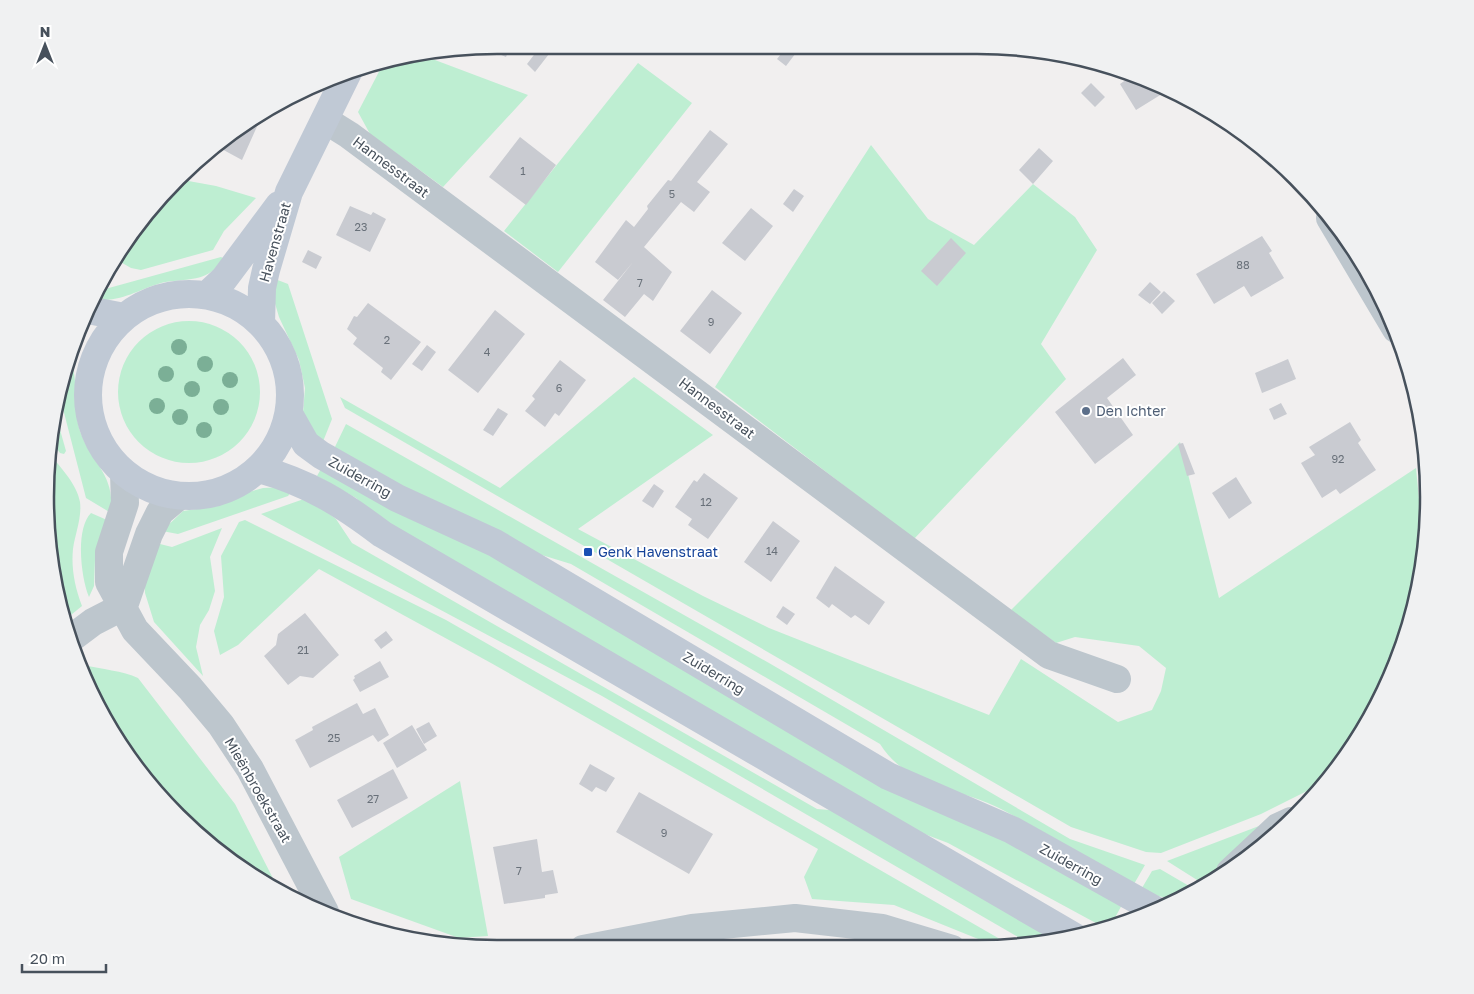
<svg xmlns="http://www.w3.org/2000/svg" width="1474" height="994" font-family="'Golos Text',sans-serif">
  <rect width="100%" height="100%" fill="#f1efef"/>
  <path fill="#beeed2" d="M427,57L528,95L443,187L370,134L358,112L383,64Z
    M638,63L692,103L558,272L504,231Z
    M871,145L928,219L974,245L1033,184L1075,217L1097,250L1041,344L1066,379L914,539L715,387Z
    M183,180L216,186L256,198L224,231L213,250L141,270L131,268L117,260L139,222Z
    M221,257L225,259C221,263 216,269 211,272C196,282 177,279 161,283C135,291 122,302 93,300L98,291Z
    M275,279L288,284L332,419L322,444L310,428L303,412L305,388L299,360L279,317L274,300Z
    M118 392a71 71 0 1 1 142 0a71 71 0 1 1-142 0Z
    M71,362C79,384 73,408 80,431C92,465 115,473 111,513L86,498L61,401Z
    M634,377L713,435L578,529L703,596L769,628L989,715L1021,659L1118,722L1152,710L1161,691L1166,668L1139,646L1075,637L1056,643L1011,610L1180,442L1219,598L1416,468L1424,551L1420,585L1395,670L1353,748L1325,782L1261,814L1161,853L1146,852L1071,827L345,408L340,397L500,488Z
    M57,419L66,451L64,454L60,453L52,442Z
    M346,424L769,663L1070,839L1145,865L1134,884C1090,859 1046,833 1001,809C958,787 908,788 880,744L571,564L519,548L333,451Z
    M49,453C60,467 77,484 80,502C82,518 75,534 73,549C71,568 75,588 82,606L66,619L54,585L46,467Z
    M322,467L451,531L1124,901L1110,927L1105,928L948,843L914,830L388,526L356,498L317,476Z
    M283,487L292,491L288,496L178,534L162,531L183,511L218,506L242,494L263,488Z
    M306,496L336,519L352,543L817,809L842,811L1065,940L1030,944L602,696L261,514L301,500Z
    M91,513L107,520L95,560L94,586L89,597C81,578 75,529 91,513Z
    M245,520L446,620L1012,946L998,947L894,905L812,899L804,877L818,849L491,663L319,569L238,645L220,655L214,631L224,597L221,556L239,522Z
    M222,528L210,557L215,591L209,610L200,625L196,647L203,676L154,622L145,593L144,570L156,543L172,547Z
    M84,665C101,669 123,671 138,678L235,804L279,890L178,817L105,723L99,706L100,695H95Z
    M460,781L488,936L459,938L351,899L339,857Z
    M1259,826L1205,885L1167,861Z
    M1160,869L1196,890C1176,900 1161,901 1142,888L1152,871Z"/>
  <path fill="#c9cbd1" d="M511,45L506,57L489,50L490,46Z
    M788,45H802L786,66L777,59Z
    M540,47L549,54L535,72L527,64Z
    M1129,75L1170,89L1136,110L1120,84L1130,77Z
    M1091,83L1105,97L1095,107L1081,93Z
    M263,113L242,160L218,147L246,121Z
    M710,130L728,144L697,182L710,192L694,212L681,202L644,247L672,272L653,301L644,294L625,317L603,300L633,262L618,280L595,262L626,220L634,227L648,209L647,206L668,180L671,181Z
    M520,137L556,165L526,205L489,177Z
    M1039,148L1053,161L1033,184L1019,170Z
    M794,189L804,196L793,212L783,204Z
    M350,206L371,215L373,212L386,219L370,252L336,235Z
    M751,208L773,226L745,261L722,243Z
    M1262,236L1272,251L1269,253L1284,278L1251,297L1244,286L1214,304L1196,274Z
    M951,238L966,253L937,286L921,271Z
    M308,250L322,257L316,269L302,262Z
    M1150,282L1161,292L1150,304L1138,295Z
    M712,290L742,313L710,354L680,331Z
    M1164,291L1175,301L1162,314L1152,303Z
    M368,303L421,342L391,380L381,372L383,368L353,344L357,338L347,329L354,316L357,317Z
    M495,310L525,334L478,393L448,370Z
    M427,345L436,352L422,371L412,364Z
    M1123,358L1136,375L1107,398L1133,435L1095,464L1055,412Z
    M1288,359L1296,379L1262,393L1255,373Z
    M560,360L586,380L559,416L555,413L545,427L525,411L535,399L532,396Z
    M1281,403L1287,414L1274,420L1269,409Z
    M498,408L508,414L493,436L483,430Z
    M1350,422L1361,440L1358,443L1376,470L1340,494L1336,489L1322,498L1301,463L1315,455L1309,447Z
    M1183,443L1195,474L1187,476L1178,444Z
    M704,473L738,498L708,539L688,525L692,519L675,507L694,480L697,482Z
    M1236,477L1252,503L1229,519L1212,493Z
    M654,484L664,491L653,508L642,501Z
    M773,521L800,541L771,582L744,562Z
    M835,566L885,602L869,625L855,615L851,618L832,604L829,608L816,598Z
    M783,606L795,614L787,625L776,617Z
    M305,613L339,655L313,678L300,676L288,685L264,656L276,645L278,634Z
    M386,631L393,640L381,649L374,640Z
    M380,661L389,677L360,692L353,680L355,678L354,676Z
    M357,703L363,714L375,708L389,735L378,742L373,735L310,768L295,740L313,730L312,727Z
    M429,722L437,736L424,744L416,729Z
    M412,725L427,750L397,768L383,743Z
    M590,764L615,778L606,792L596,787L592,792L579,784Z
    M393,769L408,798L352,828L337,800Z
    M639,792L713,834L689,874L616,832Z
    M537,839L542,872L553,870L558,893L545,895V898L504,904L493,847Z"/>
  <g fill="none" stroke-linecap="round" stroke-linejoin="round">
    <path stroke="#bdc6cd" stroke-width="28" d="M325,120L349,135L1049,655L1117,679
      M1330,218L1396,329
      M124,473L125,503L109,552V582L135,630L190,688L221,725L250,769L325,912
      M124,606L149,534L160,512L179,496
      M73,637L93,622L124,606
      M1230,872L1278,827L1291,821
      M583,949L692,928L795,918L882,928L952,949"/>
    <path stroke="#c0c9d5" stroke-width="28" d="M88 395a101 101 0 1 1 202 0a101 101 0 1 1-202 0Z
      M208,294L224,279L279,205
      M88,310L124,317
      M261,323L262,288L266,270L289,192L349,70
      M289,414L306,444L321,455L397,498L495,543L888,776L1012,830L1157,911
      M259,469C309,483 341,503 382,534L1075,937"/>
  </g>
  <g fill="#7baf96">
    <circle cx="179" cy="347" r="8"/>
    <circle cx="205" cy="364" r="8"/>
    <circle cx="166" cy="374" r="8"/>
    <circle cx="230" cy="380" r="8"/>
    <circle cx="192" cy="389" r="8"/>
    <circle cx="157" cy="406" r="8"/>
    <circle cx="221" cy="407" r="8"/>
    <circle cx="180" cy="417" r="8"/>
    <circle cx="204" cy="430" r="8"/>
  </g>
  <circle fill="#5c6f8a" stroke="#fff" stroke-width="2" cx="1086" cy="411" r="5"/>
  <rect fill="#1a4fb4" stroke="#fff" stroke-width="2" x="583" y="547" width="10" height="10" rx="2.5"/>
  <g text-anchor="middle" stroke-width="4" stroke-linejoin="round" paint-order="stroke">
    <g font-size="11" fill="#687079">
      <text x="523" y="175">1</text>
      <text x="672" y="198">5</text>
      <text x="361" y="231">23</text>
      <text x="1243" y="269">88</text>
      <text x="640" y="287">7</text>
      <text x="711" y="326">9</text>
      <text x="387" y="344">2</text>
      <text x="487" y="356">4</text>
      <text x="559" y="392">6</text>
      <text x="1338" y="463">92</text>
      <text x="706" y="506">12</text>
      <text x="772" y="555">14</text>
      <text x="303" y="654">21</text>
      <text x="334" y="742">25</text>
      <text x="373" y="803">27</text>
      <text x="664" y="837">9</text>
      <text x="519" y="875">7</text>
    </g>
    <g font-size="14" fill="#47515c" stroke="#fff">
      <text transform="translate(391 167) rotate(37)" y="5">Hannesstraat</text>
      <text transform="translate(275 242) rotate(-74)" y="5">Havenstraat</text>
      <text transform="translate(717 408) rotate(37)" y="5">Hannesstraat</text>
      <text transform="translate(360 477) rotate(29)" y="5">Zuiderring</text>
      <text transform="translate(714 673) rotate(31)" y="5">Zuiderring</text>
      <text transform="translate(258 790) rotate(60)" y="5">Mieënbroekstraat</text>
      <text transform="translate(1071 864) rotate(29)" y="5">Zuiderring</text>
    </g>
    <g font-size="14" fill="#4e5e75" stroke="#fff" text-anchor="start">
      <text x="1096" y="416">Den Ichter</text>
    </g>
    <g font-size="14" fill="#164399" stroke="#fff" text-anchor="start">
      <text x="598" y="557">Genk Havenstraat</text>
    </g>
  </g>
  <path d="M0 0H1474V994H0ZM497 54H977A443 443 0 0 1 1420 497V497A443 443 0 0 1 977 940H497A443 443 0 0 1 54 497V497A443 443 0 0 1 497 54Z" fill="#f0f1f2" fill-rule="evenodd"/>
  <path fill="none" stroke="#47515c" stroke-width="2.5" d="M497 54H977A443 443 0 0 1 1420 497V497A443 443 0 0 1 977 940H497A443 443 0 0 1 54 497V497A443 443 0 0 1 497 54Z"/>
  <g transform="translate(45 45)" stroke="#ffffff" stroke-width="4" paint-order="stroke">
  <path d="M0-4L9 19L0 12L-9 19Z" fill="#47515c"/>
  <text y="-8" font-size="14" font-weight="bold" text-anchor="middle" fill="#47515c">N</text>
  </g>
  <path d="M22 964v8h84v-8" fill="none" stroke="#47515c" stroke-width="2.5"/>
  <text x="30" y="964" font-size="15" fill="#47515c" stroke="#ffffff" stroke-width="4" paint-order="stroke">20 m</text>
</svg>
